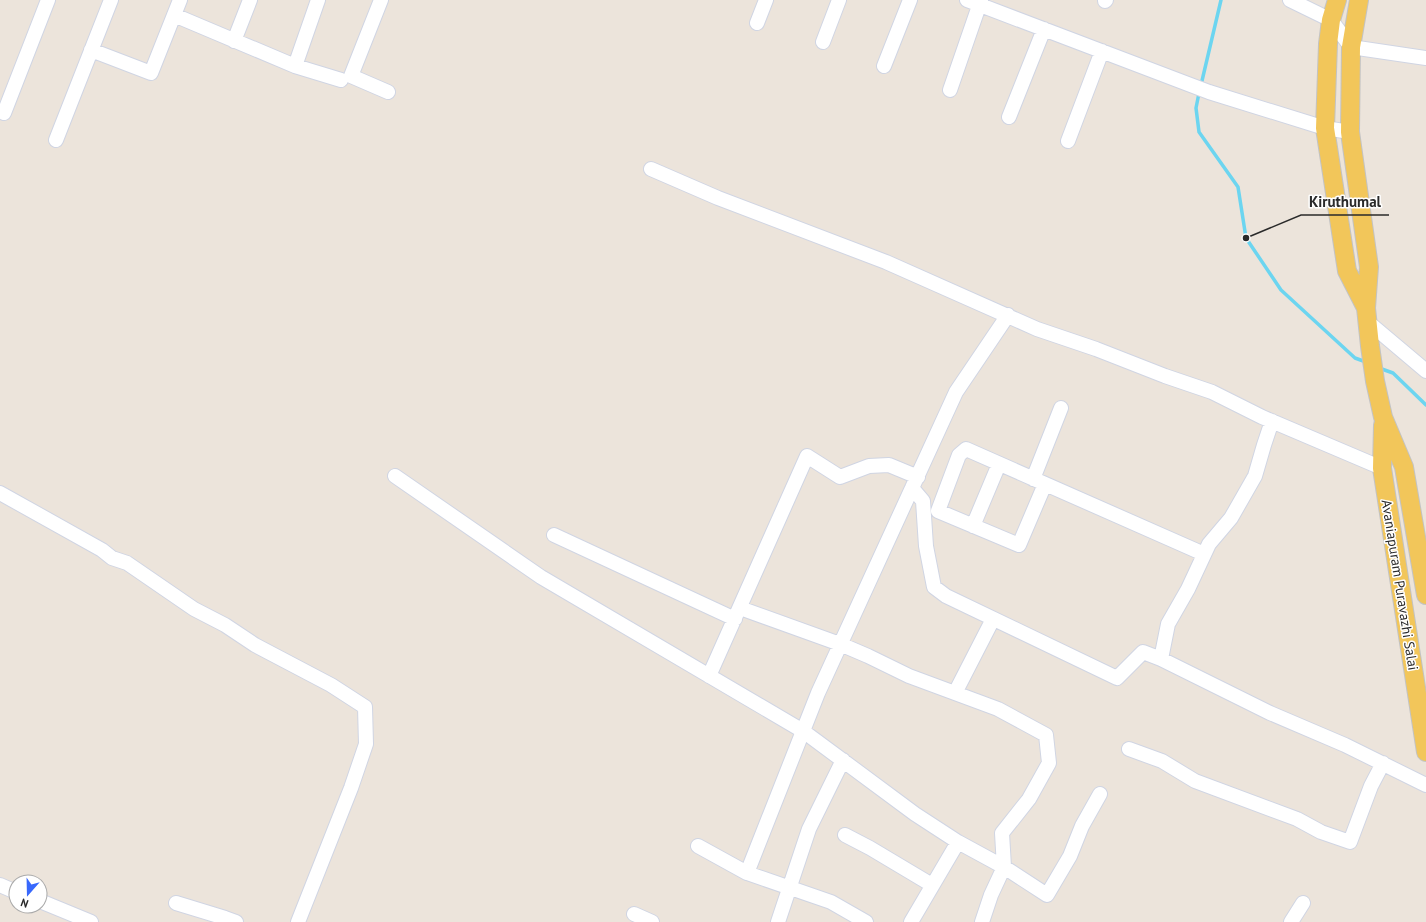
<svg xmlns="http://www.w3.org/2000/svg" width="1426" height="922" font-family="'PT Sans',sans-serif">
  <rect width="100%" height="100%" fill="#ece4db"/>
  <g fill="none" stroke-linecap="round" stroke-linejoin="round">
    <path stroke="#6cd5f0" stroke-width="3.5" d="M1201,85L1221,0
      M1199,93L1196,108L1199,132L1238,187L1246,238L1281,290L1355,358L1366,362
      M1379,368L1393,373L1426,405"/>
    <defs>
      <path id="minor" d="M381,0L351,76L388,92
        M967,0L1209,92L1325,128L1350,132
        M1290,0L1331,20L1351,47L1426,58
        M1105,1L1106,0
        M174,15L295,66L341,80
        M757,23L766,0
        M234,41L250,0
        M823,42L839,0
        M91,50L151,73L180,0
        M295,66L318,0
        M884,66L910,0
        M950,90L981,0
        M4,113L48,0
        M1009,117L1044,29
        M56,140L111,0
        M1068,141L1102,51
        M651,169L718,198L886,262L1037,329L1096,349L1165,376L1212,392L1262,417L1382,468
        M1368,322L1426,371
        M1272,421L1264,445L1255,476L1231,518L1209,544L1188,589L1168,624L1161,659L1270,713L1345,745L1426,785
        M395,476L541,577L803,731L915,814L958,842L1004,867L1047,895L1070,856L1082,826L1100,794
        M1033,479L1061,408
        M1045,484L1019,545L938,511L959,455L966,449L1204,554
        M912,488L923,501L926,546L934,587L946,596L1117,678L1143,652L1161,659
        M0,493L102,550L112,558L127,563L194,609L225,625L255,645L331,685L365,707L366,744L351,788L298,922
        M973,526L999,464
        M554,535L735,619
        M740,608L840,644L868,656L909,676L998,709L1046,735L1049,763L1029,799L1002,833L1004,867L991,895L982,922
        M709,676L807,456L840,477L869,466L889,465L918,477
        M955,693L993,619
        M1129,749L1162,761L1195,781L1297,819L1321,832L1350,842L1371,786L1383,763
        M845,835L870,848L932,885
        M698,846L747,873L831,902L866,922
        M747,873L818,693L956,392L1008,315
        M0,885L16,892
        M40,901L91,922
        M176,903L225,918L236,922
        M634,914L652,922
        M778,922L809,829L843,760
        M911,922L958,842
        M1291,922L1303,903"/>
      <path id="major" d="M1337,0L1331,20L1328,44L1325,128L1347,271L1366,308
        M1359,0L1351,47L1350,132L1369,267L1366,308L1370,346L1375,381L1383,417L1404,467L1426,595
        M1383,425L1382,468L1426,752"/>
    </defs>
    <use href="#minor" stroke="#d0d5e3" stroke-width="16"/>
    <use href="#major" stroke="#c3c3c3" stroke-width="20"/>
    <use href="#minor" stroke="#fff" stroke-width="14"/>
    <use href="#major" stroke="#f2c65a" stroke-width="18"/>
  </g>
  <g text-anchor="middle" stroke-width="3" stroke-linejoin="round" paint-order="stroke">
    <g font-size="14" fill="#2a2a2a" stroke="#fff">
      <text transform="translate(1400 585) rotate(81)" y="5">Avaniapuram Puravazhi Salai</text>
    </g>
  </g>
  <path fill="none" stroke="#2a2a2a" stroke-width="1.5" d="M1246 238L1301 215H1389"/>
  <circle fill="#2a2a2a" stroke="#fff" stroke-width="1.5" cx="1246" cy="238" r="4"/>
  <g font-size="15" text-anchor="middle" font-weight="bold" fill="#2a2a2a" stroke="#fff" stroke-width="3" stroke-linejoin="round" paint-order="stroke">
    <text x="1345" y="207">Kiruthumal</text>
  </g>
  <g transform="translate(28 894) rotate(200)"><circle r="19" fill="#ffffff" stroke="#aaaaaa"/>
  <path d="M0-3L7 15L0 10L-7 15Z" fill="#3868fc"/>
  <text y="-6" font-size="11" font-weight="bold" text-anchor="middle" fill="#2a2a2a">N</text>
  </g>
</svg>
